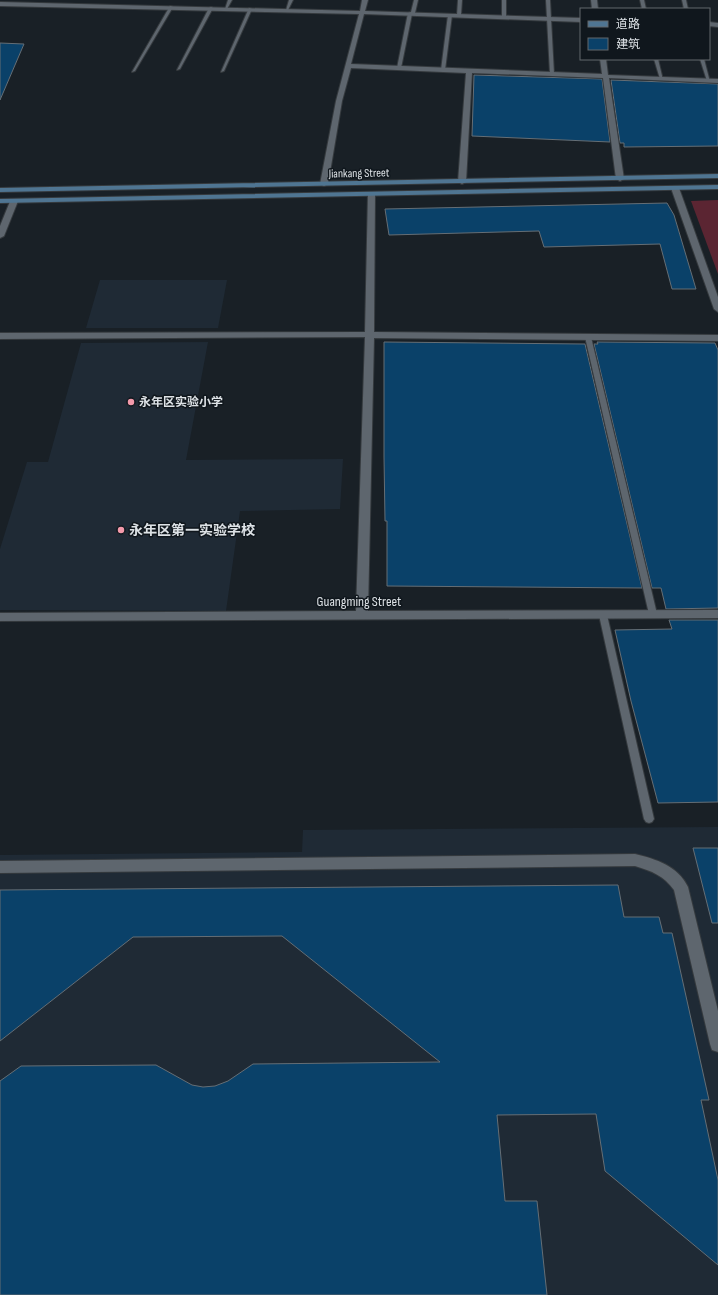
<svg xmlns="http://www.w3.org/2000/svg" width="718" height="1295" font-family="'Sofia Sans Condensed','Noto Sans SC',sans-serif">
  <rect width="100%" height="100%" fill="#192026"/>
  <path fill="#1f2a35" d="M100,280H227L218,328H86Z
    M208,342L186,460L343,459L340,509L240,511L226,611L0,610V549L27,462H48L81,343Z
    M718,827V1295H0V855L302,852L303,830Z"/>
  <path fill="#5b2532" d="M718,200V274L691,201Z"/>
  <path fill="#0a4169" stroke="#656e75" d="M0,43L24,44L0,100Z
    M474,75L602,79L610,142L472,136Z
    M611,80L718,84V146L624,147V143H620Z
    M667,203L674,215L696,289H672L660,244L544,247L539,231L389,235L385,209Z
    M384,342L585,344L642,588L387,586V521H385L384,457Z
    M597,342L715,343L718,350V608L666,609L661,588H652L594,344H598Z
    M669,620H718V802L658,803L631,701L615,630L672,629Z
    M693,848H718V923H712Z
    M618,885L624,917H659L663,933H672L709,1100H701L718,1180V1265L605,1171L596,1114L497,1115L505,1201H537L547,1295H0V1081L21,1066L156,1065L192,1085L203,1087L215,1086L228,1081L253,1064L440,1062L282,936L133,937L0,1041V890Z"/>
  <g fill="none" stroke-linecap="round" stroke-linejoin="round">
    <defs>
      <path id="lane" d="M228,0H232L227,9H225Z
        M289,0H293L288,10H286Z
        M414,0H418L415,13L412,14L401,68L399,69L397,68L408,13L411,12Z
        M458,0H462L461,15L459,16L457,15Z
        M502,0H506V17L504,18L502,17Z
        M546,0H550L554,74L552,75L550,74Z
        M640,0H644L646,9H642Z
        M682,0H686L688,9H684Z
        M170,6L173,7L135,71L132,72Z
        M211,7L213,8L180,69L177,70L209,8Z
        M249,8L252,9L224,71L221,72Z
        M450,14L452,15L445,70L443,71L441,70L448,15Z
        M654,59H658L663,80L660,79Z
        M700,59H704L710,82L707,81Z
        M588,335L591,337L657,614L653,617L649,614L585,337Z
        M603,612L607,615L654,819L652,822L649,823L646,822L644,819L599,615Z"/>
      <path id="street" d="M362,0H368L365,11L581,18V22L364,14L351,64L602,74L600,59H606L608,75L718,79V83L609,78L624,179L620,181L616,179L603,78L472,73L466,182L462,184L458,182L466,73L351,68L342,101L328,184L324,186L320,184L336,101L359,14L0,6V2L360,11Z
        M591,0H597L598,9H592Z
        M709,22L718,23V27L709,26Z
        M672,186H678L679,188L718,297V312L714,309L671,188Z
        M368,192H371L375,194L374,332L718,335V341L374,338L368,611L718,610V618L0,621V613L356,611L365,337L0,339V333L365,332Z
        M11,199H14L18,201L4,236L0,238V226Z
        M635,854C656,859 678,866 688,887L718,1011V1052L712,1050L710,1044L674,890C664,876 652,871 635,866L0,873V861Z"/>
      <path id="secondary" d="M718,174V178L0,192V188Z
        M718,185V189L0,203V199Z"/>
    </defs>
    <use href="#lane" stroke="#353a3e" stroke-width="2"/>
    <use href="#street" stroke="#353a3e" stroke-width="2"/>
    <use href="#secondary" stroke="#353a3e" stroke-width="2"/>
    <use href="#lane" fill="#5e666e" fill-rule="evenodd"/>
    <use href="#street" fill="#5e666e" fill-rule="evenodd"/>
    <use href="#secondary" fill="#4f7592" fill-rule="evenodd"/>
  </g>
  <g fill="#f39aab" stroke="#10171d" stroke-width="1.5">
    <circle cx="131" cy="402" r="4"/>
    <circle cx="121" cy="530" r="4"/>
  </g>
  <g text-anchor="middle" stroke-width="3" stroke-linejoin="round" paint-order="stroke">
    <g font-size="12" fill="#dde2e6" stroke="#10171d">
      <text transform="translate(359 173) rotate(-1)" y="4">Jiankang Street</text>
    </g>
    <g font-size="12" font-weight="bold" fill="#dde2e6" stroke="#10171d" text-anchor="start">
      <text x="139" y="406">永年区实验小学</text>
    </g>
    <g font-size="14" font-weight="bold" fill="#dde2e6" stroke="#10171d" text-anchor="start">
      <text x="129" y="535">永年区第一实验学校</text>
    </g>
    <g font-size="14" fill="#dde2e6" stroke="#10171d">
      <text x="359" y="606">Guangming Street</text>
    </g>
  </g>
  <rect x="580" y="8" width="130" height="52" fill="#10171d" stroke="#62686d"/>
  <rect x="588" y="21" width="20" height="6" fill="#4f7592" stroke="#62686d"/>
  <text x="616" y="28" font-size="12" fill="#dde2e6">道路</text>
  <rect x="588" y="38" width="20" height="12" fill="#0a4169" stroke="#62686d"/>
  <text x="616" y="48" font-size="12" fill="#dde2e6">建筑</text>
</svg>
